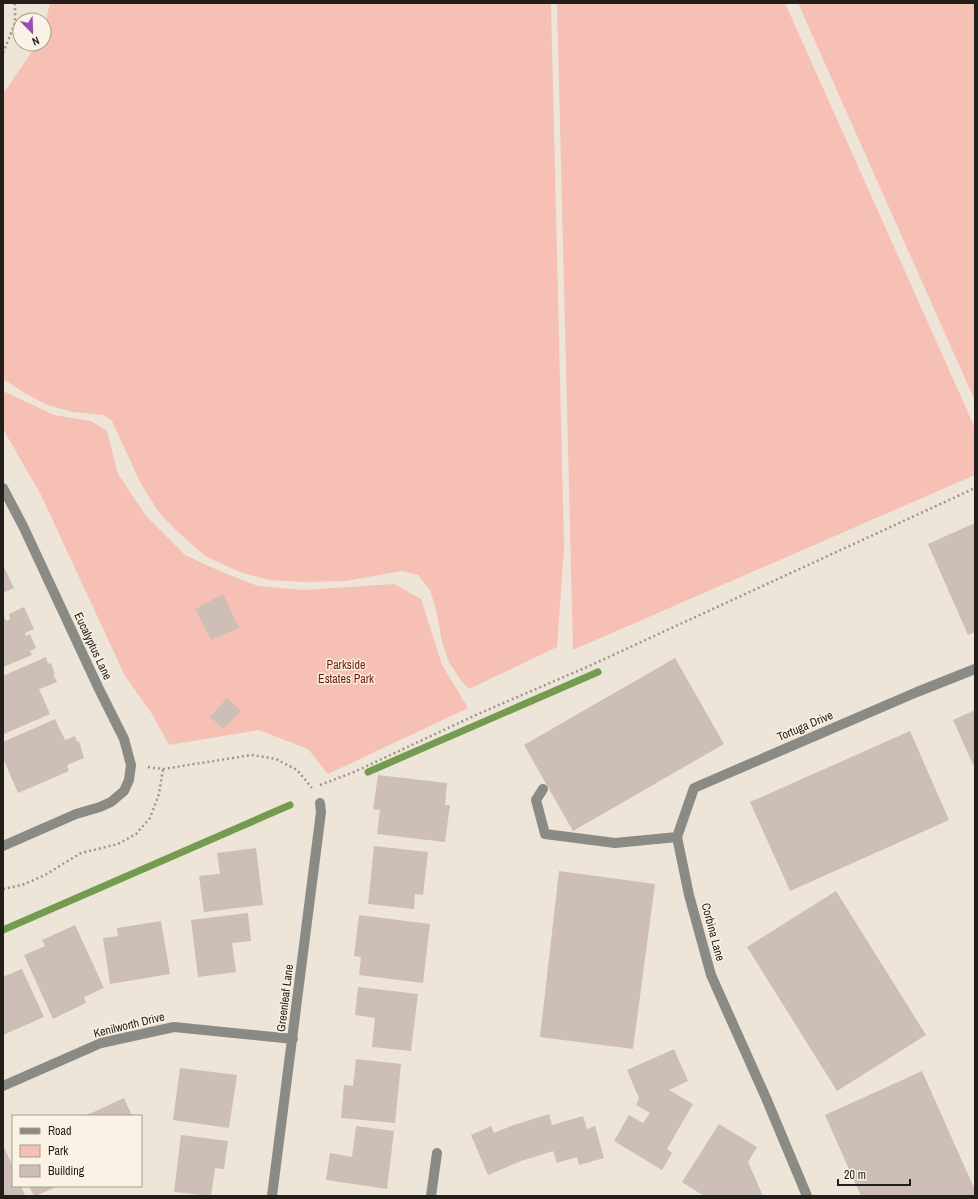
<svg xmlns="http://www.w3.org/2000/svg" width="978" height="1199" font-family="'Archivo Narrow',sans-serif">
  <rect width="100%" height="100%" fill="#ede5d7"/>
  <path fill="#f7c0b4" d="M50,3H551L564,548L557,647L469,689L460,679L449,662L442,642L436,609L430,590L418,575L402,571L345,581L306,582L269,580L240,572L205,556L179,533L160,514L141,484L112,421L104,415L73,412L47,405L23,392L3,379V94L37,44H44V29Z
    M557,3H785L975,428V475L573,650Z
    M798,3H975V401Z
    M3,391L54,415L91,421L107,431L118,474L146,516L185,555L222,572L258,586L304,590L394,584L421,599L442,665L468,708L328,774L308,749L259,730L169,745L152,714L125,676L41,495L3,429Z"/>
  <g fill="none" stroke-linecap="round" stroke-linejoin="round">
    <path stroke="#739d4d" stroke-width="7" d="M368,772L598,672
      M3,930L290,805"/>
  </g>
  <path fill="#cdbfb6" d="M975,523V632L968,635L928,544Z
    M3,565L14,588L3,593Z
    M223,594L239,628L211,640L195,609Z
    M24,607L34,629L25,633L26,636L30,634L36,648L30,651L32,655L3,667V614L6,621L10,619L9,614Z
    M46,657L48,664L51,663L55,674H53L57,682L39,689L50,714L4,734L3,676Z
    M675,658L724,744L573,831L524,745Z
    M227,698L241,711L223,729L210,717Z
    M975,710V769L953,720Z
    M55,719L65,740L75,736L77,742L79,741L84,758L67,765L69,771L18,793L3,758V742Z
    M910,731L949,820L790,891L750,802Z
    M378,775L447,783L445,805H450L445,842L377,834L380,810L373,809Z
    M374,846L428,852L423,895L415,894L414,909L368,904Z
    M256,848L263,905L204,912L199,876L220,874L217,853Z
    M559,871L655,884L633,1049L540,1037Z
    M836,891L926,1035L837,1091L747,947Z
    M248,913L251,941L232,943L236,972L198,977L191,920Z
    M359,915L430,924L423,983L359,975L361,957L354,956Z
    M161,921L170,974L110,984L103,938L118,936L117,928Z
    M75,925L104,988L84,997L86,1003L53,1019L24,955L45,946L42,940Z
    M22,969L44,1017L3,1035V977Z
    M358,987L418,994L411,1051L372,1047L375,1018L355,1015Z
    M674,1049L688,1081L669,1090L693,1104L667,1149L672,1153L662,1170L614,1141L629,1115L643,1123L650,1113L636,1105L639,1098L627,1070Z
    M356,1059L401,1064L395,1123L341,1118L344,1085L353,1086Z
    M180,1068L237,1075L229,1128L173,1120Z
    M922,1071L975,1190V1196H861L825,1115Z
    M124,1098L132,1116H85Z
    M549,1114L552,1125L583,1116L587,1129L595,1126L604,1158L579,1165L577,1157L557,1163L553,1151L521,1161L488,1175L471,1135L491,1126L494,1133L511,1126Z
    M719,1124L757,1147L748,1162L763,1196H704L682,1182Z
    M356,1126L394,1131L387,1189L326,1180L330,1153L352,1157Z
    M181,1135L228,1141L224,1169L215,1168L211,1196L174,1192Z
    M3,1145L13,1167V1186H21L25,1195L23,1196H3Z
    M29,1186H58L36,1196H34Z"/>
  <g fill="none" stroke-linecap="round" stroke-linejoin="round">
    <path stroke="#9c968b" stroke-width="2.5" stroke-dasharray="2 3" stroke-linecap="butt" d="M3,53L15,23V3
      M148,767L163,769L252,755L276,759L297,770L312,788
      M320,785L354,772L478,714L587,667L975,488
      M3,889L22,885L45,875L81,853L118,844L136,834L150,818L159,794L163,769"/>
    <path stroke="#8b8b85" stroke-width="10" d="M431,1196L437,1153"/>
    <path stroke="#8b8b85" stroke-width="10" d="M3,488L23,526L98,687L124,739L131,765L129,780L124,791L111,802L100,807L76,814L3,846
      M543,789L536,800L545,834L615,843L677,837
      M677,837L689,895L711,975L766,1098L807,1196
      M677,837L694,788L917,692L975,669
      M3,1086L101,1043L174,1027L293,1039
      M272,1196L321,812L320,803"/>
  </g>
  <g text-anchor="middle" stroke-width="3" stroke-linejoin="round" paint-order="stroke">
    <g font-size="12" fill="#221f1a" stroke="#faf2e4">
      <text transform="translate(93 646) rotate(65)" y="4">Eucalyptus Lane</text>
      <text transform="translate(805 726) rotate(-23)" y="4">Tortuga Drive</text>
      <text transform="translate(713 932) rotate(75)" y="4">Corbina Lane</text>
      <text transform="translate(285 998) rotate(-83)" y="4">Greenleaf Lane</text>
      <text transform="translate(129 1025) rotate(-14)" y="4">Kenilworth Drive</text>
    </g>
    <g font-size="12" fill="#861605" stroke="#faf2e4">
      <text x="346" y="669">Parkside<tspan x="346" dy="14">Estates Park</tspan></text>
    </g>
  </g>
  <rect width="978" height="1199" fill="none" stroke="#221f1a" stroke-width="8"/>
  <rect x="12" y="1115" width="130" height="72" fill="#faf2e4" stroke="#a49e93"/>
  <rect x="20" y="1128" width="20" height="6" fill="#8b8b85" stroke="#a49e93"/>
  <text x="48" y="1135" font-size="12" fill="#221f1a">Road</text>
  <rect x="20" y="1145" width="20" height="12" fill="#f7c0b4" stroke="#a49e93"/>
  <text x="48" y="1155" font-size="12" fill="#221f1a">Park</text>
  <rect x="20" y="1165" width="20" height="12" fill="#cdbfb6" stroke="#a49e93"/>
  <text x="48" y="1175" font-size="12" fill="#221f1a">Building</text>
  <g transform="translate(32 32) rotate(157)"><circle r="19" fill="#faf2e4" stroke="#a49e93"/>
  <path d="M0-3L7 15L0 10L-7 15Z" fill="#9a49b8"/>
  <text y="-6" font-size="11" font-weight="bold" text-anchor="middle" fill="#221f1a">N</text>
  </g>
  <path d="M838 1179v6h72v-6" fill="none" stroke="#221f1a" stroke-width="2"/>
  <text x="844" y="1179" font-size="12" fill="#221f1a" stroke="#faf2e4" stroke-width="3" paint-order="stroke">20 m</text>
</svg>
